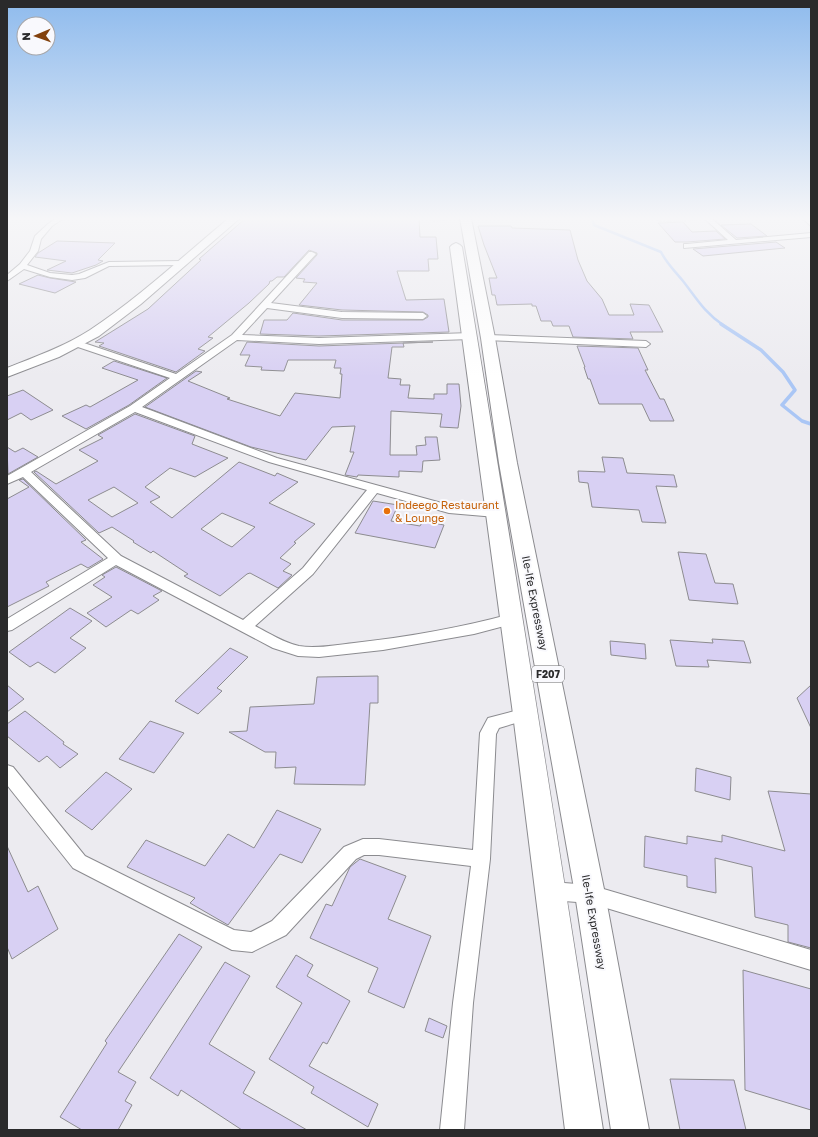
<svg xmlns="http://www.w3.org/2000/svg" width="818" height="1137" font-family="'Golos Text',sans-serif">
  <rect width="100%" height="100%" fill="#ecebf0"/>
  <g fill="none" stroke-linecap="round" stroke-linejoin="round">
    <path stroke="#aac6f5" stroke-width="2.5" d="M592,218L594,225L661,252C667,264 675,271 683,281C697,299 704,312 723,325"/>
    <path stroke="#aac6f5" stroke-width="3.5" d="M721,324L761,350L783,372L795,390L782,405L802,421L811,424"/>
  </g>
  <path fill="#d8d0f3" stroke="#8d8c90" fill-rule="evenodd" d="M246,218H419L420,237H436L438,259H428L429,271H397L406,300L444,299L449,332L319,336L260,334L264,320H287L293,313L342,320H423L428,317V315L423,312L342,310L299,305L317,283L303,282L305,279L296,278L317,255V253L309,250L284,277H277L272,281H270L269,284L249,303L208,337L213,338L198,349L205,351L176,372L99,346L104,343L95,342L148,309L201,260L199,259Z
    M683,222L692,232L716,231L725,239L687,242H675L658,223Z
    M751,224L767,236L737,238L721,225Z
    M478,226H511L512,228L570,230L578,260L587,281L602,299L609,315H634L630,304L649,305L663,332H630L633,339L573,337L569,326H553L551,321H541L536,306H532V304L497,305L495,295H492L489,278H497L484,245Z
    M57,241L115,243L98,260L103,261L96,265L72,273L47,270L66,261L35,257L38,253Z
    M776,242L785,248L703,256L693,249Z
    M38,275L50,278L76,282L55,293L19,284Z
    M247,342L319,346L433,342L403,343L404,347H392L388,378L401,379L400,385H410L408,398L434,399V394H447V384H459L461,406L458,428L440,427L442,414L391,411L390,455H417L416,446L426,445L425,437H437L440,460L423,461L422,472L399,471V477L358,475L357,477L345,475L354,452H350L355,426L332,427L306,460L251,447L145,407L196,371L202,372L188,381L230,398L227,399L280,416L295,393L340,398L342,374H340L341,368H334L336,360H288L284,371L261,370L262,367L245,366L250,355H240Z
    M577,346L638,348L648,370H645L660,399H664L674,421H650L642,404H599L590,379H588L584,367H585Z
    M114,361L167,378L129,405L86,429L62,416L86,405L90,407L138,380L102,368Z
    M23,390L53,410L31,420L21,413L7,420V396Z
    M135,414L195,436L192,444L228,458L195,477L170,468L145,487L160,497L150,502L172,518L239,462L275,476L277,473L298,482L269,503L315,524L294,542L296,543L280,558L291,564L283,571L292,575L278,588L250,573L247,574L220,596L184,576L188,574L153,551L151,553L133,542L134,541L112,527L99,533L34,472L36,471L56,484L98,461L79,450L103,438L98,435ZM114,487L138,503L112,517L88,500ZM222,513L255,527L232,547L226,544L201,529Z
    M7,447L15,452L23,448L38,457L8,474Z
    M602,457L623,458L627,473L674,475L677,487L656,486L666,523L642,522L639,510L592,507L588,483L579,482L578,471L605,472Z
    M23,479L86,540L81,542L103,559L88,568L81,564L46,582L49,586L7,607V499L29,487L19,480Z
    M373,501L398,505L391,521L420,526L423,521L444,525L435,548L355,533Z
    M678,552L706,554L715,583L733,584L738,604L689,600Z
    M116,567L162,591L153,596L159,600L138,614L131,610L106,627L87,613L112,597L93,585L105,577L102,575Z
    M70,608L92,621L70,638L86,648L55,673L38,662L30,667L9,652Z
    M712,639L744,641L751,663L707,660L709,667L676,666L670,640L713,643Z
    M610,641L645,644L646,659L611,655Z
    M230,648L248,657L217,688L222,691L198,714L175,701Z
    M378,676V703H370L365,785L294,784L296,767L275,768L276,752H265L229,732L247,731L250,707L314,704L317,677Z
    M7,685L24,699L7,712Z
    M811,685V728L797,698Z
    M25,711L64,742L63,744L78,754L60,768L47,756L39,762L7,736V724Z
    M150,721L184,733L154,773L119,759Z
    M696,768L731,777L730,800L695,791Z
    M106,772L132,789L92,830L65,811Z
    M768,791L811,794V948L788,942V925L755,917L752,867L715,858L716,893L687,887V876L644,867L645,836L687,844V836L722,842V835L785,851Z
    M277,810L321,829L302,863L280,854L228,925L190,903L195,898L127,867L146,840L205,866L228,834L254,848Z
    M7,846L28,892L38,886L58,929L12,959L7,947Z
    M360,859L406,876L388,919L431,936L404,1008L368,992L378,968L310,938L326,904L332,906L350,867Z
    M179,934L202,947L118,1072L136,1082L125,1101L132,1105L118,1130H82L60,1117L107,1043L105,1041Z
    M296,955L313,965L307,976L350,1001L327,1044L323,1042L309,1066L378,1104L368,1127L311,1093L314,1087L269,1059L302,1003L276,987Z
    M225,962L250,976L209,1044L255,1072L243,1093L307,1130H242L181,1090L178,1096L150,1078Z
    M743,970L811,989V1110L745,1090Z
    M429,1018L447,1026L443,1038L425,1031Z
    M670,1079L734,1080L746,1130H680Z"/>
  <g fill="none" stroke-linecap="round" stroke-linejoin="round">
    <defs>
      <path id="street" d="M56,218H64L52,226L41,239L38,251L27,265L50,273L72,275L79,274L109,262L181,261L185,263L181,265L109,266L85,278L72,280L50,277L24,269L7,281V275L20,264L30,251L35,236L48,224Z
        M704,218H711L736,240L811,233V237L684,248V244H687L728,240Z
        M802,218H809L811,220V226Z
        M309,252H312L316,254L271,303L342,312L423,313L427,316L423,319L342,318L267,308L242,335L319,338L471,333L475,336L471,339L319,344L237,340L142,407L277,458L449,505L496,509L500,510L502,513L500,516L496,517L449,513L377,493L313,574L255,626C269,633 284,643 299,646C317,649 336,645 354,643C407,637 460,628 511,614L516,615L518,619L516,623L474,634L383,650L319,657L298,656L273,648L116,565L12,630L7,631V619L108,558L23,477L7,484V476L130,406L170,378L72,345L71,343L72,341H78L176,374L232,335ZM135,412L269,462L367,490L303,568L243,620L121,556L31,472Z
        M488,335L646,341L650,344L646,347L485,340L484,338Z
        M526,708L532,710L534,714L532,718L499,728L496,734L490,859L473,1003L464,1130H440L453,1003L471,866L379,855H364L356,859L286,935L252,952L232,950L73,868L7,785V765L13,767L85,856L234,930L251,932L272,921L344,847L363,839H379L473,850L480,733L488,718Z
        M551,882L590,885L811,950V970L590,903L551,900L544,897L542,891L544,885Z"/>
      <path id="secondary" d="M229,218H240L141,304L99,336L59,357L7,377V368C35,357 65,346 90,330C140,297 183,256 229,218Z"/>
      <path id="primary" d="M460,218H471L495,338L517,463L605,894L649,1130H611L575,894L499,463L481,338Z
        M456,243L460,245L462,247C511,541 557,835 603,1130H565L513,714L450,247L452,245Z"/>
    </defs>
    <use href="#street" stroke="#8b8b8f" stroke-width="2"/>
    <use href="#secondary" stroke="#8b8b8f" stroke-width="2"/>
    <use href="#primary" stroke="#8b8b8f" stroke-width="2"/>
    <path stroke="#b0afb3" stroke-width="1.5" stroke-dasharray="2.5 1" stroke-linecap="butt" d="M432,218V221L445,220
      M653,218L661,222L698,220"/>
    <use href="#street" fill="#fff" fill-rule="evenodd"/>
    <use href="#secondary" fill="#fff" fill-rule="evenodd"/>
    <use href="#primary" fill="#fff" fill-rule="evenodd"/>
  </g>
  <linearGradient id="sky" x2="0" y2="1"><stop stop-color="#8fbbed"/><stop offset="0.58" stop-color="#f6f6f8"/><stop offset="1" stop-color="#f6f6f8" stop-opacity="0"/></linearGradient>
  <rect width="818" height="377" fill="url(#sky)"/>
  <circle fill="#e8710a" stroke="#f9f9fd" stroke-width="1.5" cx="387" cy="511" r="4"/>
  <g text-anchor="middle" stroke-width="4" stroke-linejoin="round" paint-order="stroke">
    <rect fill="#f9f9fd" stroke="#68686a" stroke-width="1" x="532" y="666" width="32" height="16" rx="3"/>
    <g font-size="10" font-weight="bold" fill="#2a2a2b">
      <text x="548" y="678">F207</text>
    </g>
    <g font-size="11" fill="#c56008" stroke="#f9f9fd" text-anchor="start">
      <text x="395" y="509">Indeego Restaurant<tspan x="395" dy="13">&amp; Lounge</tspan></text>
    </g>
    <g font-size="11" fill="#2a2a2b" stroke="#f9f9fd">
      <text transform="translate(535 603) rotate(79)" y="4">Ile-Ife Expressway</text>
      <text transform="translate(594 922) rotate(80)" y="4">Ile-Ife Expressway</text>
    </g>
  </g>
  <rect width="818" height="1137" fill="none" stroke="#2a2a2b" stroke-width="16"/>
  <g transform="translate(36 36) rotate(268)"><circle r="19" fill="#f9f9fd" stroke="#a6a6a9"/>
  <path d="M0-3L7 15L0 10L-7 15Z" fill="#83420d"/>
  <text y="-6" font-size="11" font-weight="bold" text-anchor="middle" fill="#2a2a2b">N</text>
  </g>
</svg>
